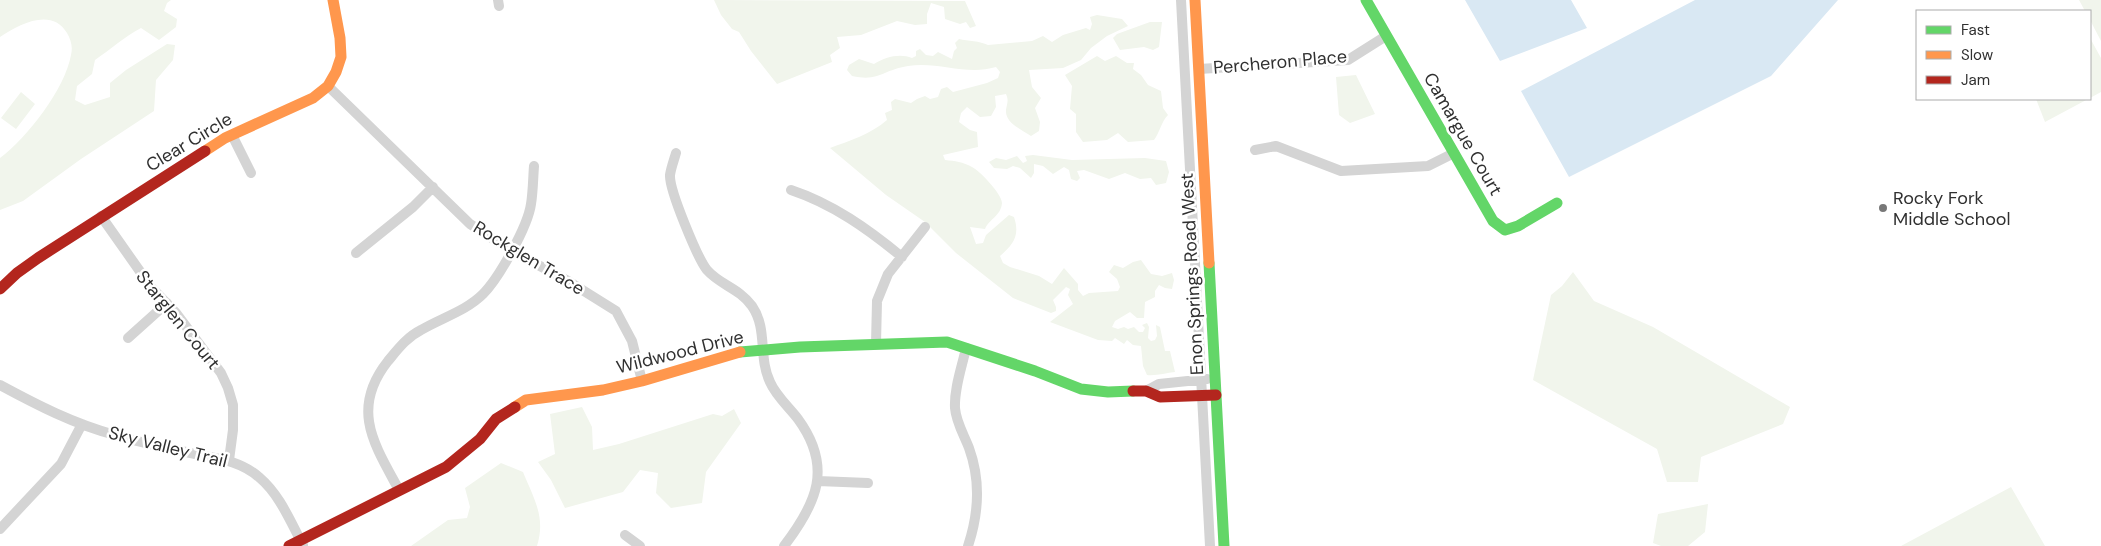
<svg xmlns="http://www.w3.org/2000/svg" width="2101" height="546" font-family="'DM Sans',sans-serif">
  <rect width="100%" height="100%" fill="#fff"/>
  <path fill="#f1f5ec" d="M0,0H171L167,3L164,11L177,19L176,27L159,40L141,28C124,37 111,49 95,60L92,74L77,86L75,100L85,105L110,97V83L126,70L167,44L175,45L173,60L156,80L154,111L81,159L23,201L0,210V158C27,138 65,89 71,55C73,47 71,40 67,33C52,7 19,24 0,37Z
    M714,0L965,1L976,26L970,28L966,22L960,24L945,19L944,7L931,3L927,14V24L915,25L897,21L861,35L837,37L840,48L830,55L832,62L777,84L751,51L739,32L732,29L721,15Z
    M2079,0H2101V41L2090,20V11H2085Z
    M1097,15L1122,19L1128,26L1107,36L1091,48L1081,60L1063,68L1029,70L1032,87L1041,98L1035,108L1040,122L1039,131L1031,136C1021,129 1005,123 1006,110C1007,103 1009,101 1006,94L995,96L996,107L991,116L980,117L967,107L961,113L959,122L970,130L977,132L978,147L943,155L945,160C955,161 963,162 972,167C980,171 1002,194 1002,203C1001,216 989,219 985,229L970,227L976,244L983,243L986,235L1009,215L1014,217C1020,235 1014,244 1000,256L1003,263L1010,267L1039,276L1052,284L1064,268L1078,284V290L1083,296L1089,293L1118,291L1120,287L1117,279L1109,272L1114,265L1123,268L1133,262L1141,260L1151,274L1162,276L1172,273L1174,280L1172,289L1165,288L1159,285L1155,291V297L1145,302L1144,318H1137L1130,312L1115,321L1112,327L1118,329L1124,327L1128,329L1134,327L1139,332H1143L1145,328L1142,325L1147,323L1149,327L1148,338L1151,341L1155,340L1157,336L1156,325L1160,327L1165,351H1170L1175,372C1166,373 1156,376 1147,375L1143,366L1141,346L1133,345L1127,340L1124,344L1115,338L1112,341L1098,340L1050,322L1073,304L1068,295L1070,289L1066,287L1053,300L1056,307V311L1051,313L1013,298L956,253L925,222L886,195L830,148C849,141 871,134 887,120L885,113L892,110L891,102L895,99L911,103L917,99L925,96L930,99L938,97L941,89L947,87L953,92L987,83L998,78L1000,72L996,67C966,76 938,61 908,66C882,70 880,82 852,76L847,70L849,65L859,59L874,64C885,57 900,53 912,58L916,56V51L920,49L926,55L933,56L938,52L952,59L954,51L957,48L955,43L959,39C968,41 980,41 988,45L1032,41L1043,36L1052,42L1063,35L1086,28L1090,30L1092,24L1090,17Z
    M1150,22H1162L1159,47L1153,50L1144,47L1120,50L1113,38L1117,34Z
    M2090,38L2101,58V92L2090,98Z
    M1097,56L1105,61L1116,56L1127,63H1134L1133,69L1141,75L1148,85L1161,91L1163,108L1168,115C1161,122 1160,132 1154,140L1128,142L1118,133L1107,140L1083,142L1076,132V114L1070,109L1072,86L1065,75Z
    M1356,75L1375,114L1350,123L1339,115L1336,77Z
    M21,92L35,104L16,129L1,118Z
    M2036,99H2088L2045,122Z
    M1033,155L1072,160L1145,158L1166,161L1169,172L1166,183L1156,185L1151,178L1140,179L1125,173L1109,179L1084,170L1077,171L1080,178L1077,181L1071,179L1069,170L1064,167L1053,174L1043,166L1034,164V173L1031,178L1020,168L1013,166L1007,169L994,168L989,162L996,158L1006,160L1017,156L1023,163L1027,161L1025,156Z
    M1573,272L1594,301L1653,327L1790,407L1783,424L1701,457L1698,482H1667L1657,449L1533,380L1551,295L1562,286Z
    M582,407L592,427L593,450L619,444L713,414L722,416L734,409L741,423L706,472L702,503L671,508L656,493L658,473L640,470L623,492L565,508L551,480L538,462L555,454L550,414Z
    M501,463L523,472C534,499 546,517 537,546H411L448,520L467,518L470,507L465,488Z
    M2011,487L2045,546H1901Z
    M1708,504L1705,532L1688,546H1661L1653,543L1658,514Z"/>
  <path fill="#d9e8f3" d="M1465,0H1571L1587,28L1500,61Z
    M1695,0H1838L1771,76L1569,177L1521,91Z"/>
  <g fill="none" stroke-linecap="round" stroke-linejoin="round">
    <path stroke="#d4d4d4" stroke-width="10" d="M498,0L499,6
      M1181,0L1210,546
      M1199,69L1348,60L1386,36
      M328,86L470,224L512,251L568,281L616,311L632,341L642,381
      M232,135L251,173
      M1255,150L1276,146L1341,171L1428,166L1454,153
      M676,153C674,160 671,168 670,175C669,190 698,259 707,270C720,285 739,288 752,306C768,329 758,357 770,382C776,396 789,407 798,419C833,467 817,503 784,546
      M791,190C833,204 868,229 902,257
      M101,216L151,287L176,313L221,373L228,388L233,405V430L229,460
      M356,253L413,207L433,187
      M128,338L167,303
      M876,344L877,301L888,274L925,227
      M966,348C962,367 954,388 955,408C956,422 964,435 969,448C981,481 979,513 968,546
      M0,385C37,405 74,424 115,435C138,442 162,447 186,452C212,458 239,459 260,478C280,495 291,523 303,545
      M1146,391L1159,384L1207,379
      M818,481L868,483
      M399,490C374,444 350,409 388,361C398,349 407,337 421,330C441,318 466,311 483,294C499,278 528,226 531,204C533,192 533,179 534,166
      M0,529L61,464L82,424
      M625,535L640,546"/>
    <path stroke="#63d668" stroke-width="11" d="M1366,0L1493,221L1505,230L1518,226L1557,203
      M1209,263L1224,546
      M740,352L800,347L947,342L1035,371L1081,389L1108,392L1133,391"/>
    <path stroke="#ff974d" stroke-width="11" d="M1195,0L1209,263
      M205,151L225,138L313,98L328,86L336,72L341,57L340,38L333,0
      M515,407L526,400L603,390L642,381L740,352"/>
    <path stroke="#b3261e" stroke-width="11" d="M0,289L17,273L38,258L205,151
      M1133,391H1146L1160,397L1216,395
      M289,546L446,467L480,439L496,419L515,407"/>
  </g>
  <circle fill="#787878" stroke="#fff" stroke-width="2" cx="1883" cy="208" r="5"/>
  <g text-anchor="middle" stroke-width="5" stroke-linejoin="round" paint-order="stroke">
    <g font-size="18" fill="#303030" stroke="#fff">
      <text transform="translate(1280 62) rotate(-5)" y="6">Percheron Place</text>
      <text transform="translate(1463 134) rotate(60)" y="6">Camargue Court</text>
      <text transform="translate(189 142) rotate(-31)" y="6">Clear Circle</text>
      <text transform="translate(529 258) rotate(31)" y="6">Rockglen Trace</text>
      <text transform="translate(1192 274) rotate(-93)" y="6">Enon Springs Road West</text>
      <text transform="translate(178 320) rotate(51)" y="6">Starglen Court</text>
      <text transform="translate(680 352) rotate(-14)" y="6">Wildwood Drive</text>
      <text transform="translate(168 447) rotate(14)" y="6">Sky Valley Trail</text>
    </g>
    <g font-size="18" fill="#303030" stroke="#fff" text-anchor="start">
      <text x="1893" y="204">Rocky Fork<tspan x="1893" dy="21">Middle School</tspan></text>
    </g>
  </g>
  <rect x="1916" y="10" width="175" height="90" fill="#ffffff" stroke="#acacac"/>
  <rect x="1926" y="26" width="25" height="8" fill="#63d668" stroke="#acacac"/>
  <text x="1961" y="35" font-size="15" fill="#303030">Fast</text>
  <rect x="1926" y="51" width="25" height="8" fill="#ff974d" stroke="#acacac"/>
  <text x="1961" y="60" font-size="15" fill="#303030">Slow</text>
  <rect x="1926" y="76" width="25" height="8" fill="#b3261e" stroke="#acacac"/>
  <text x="1961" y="85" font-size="15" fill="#303030">Jam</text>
</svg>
